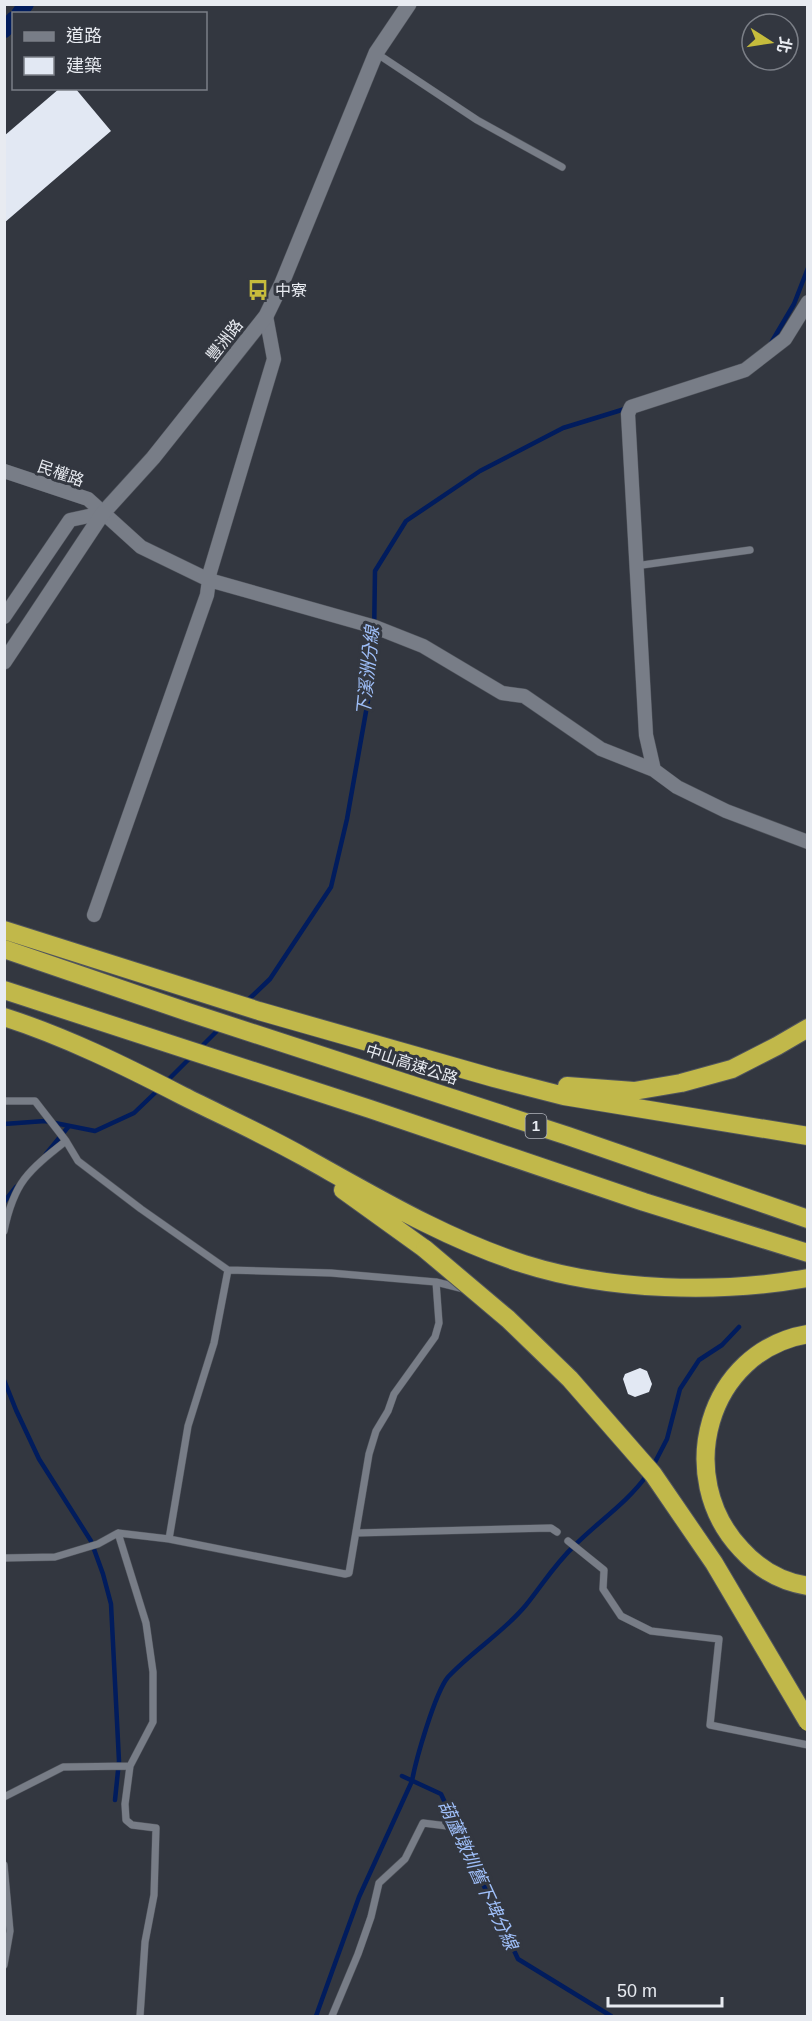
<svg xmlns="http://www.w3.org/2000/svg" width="812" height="2021" font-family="Arial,'Noto Sans TC',sans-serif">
  <rect width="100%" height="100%" fill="#333740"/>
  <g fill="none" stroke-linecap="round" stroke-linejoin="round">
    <path stroke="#011c5d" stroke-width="4.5" d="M771,343L794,304L808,268
      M247,1001L270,979L331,887L347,819L370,689L374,639L375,571L406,521L480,471L563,428L628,408
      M200,1048L220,1028
      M166,1082L192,1056
      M4,1124L45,1121L95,1131L134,1113L158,1090
      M46,1154L69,1126
      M4,1202L16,1187
      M4,1380L16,1410L39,1459L91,1541L103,1574L111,1604L119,1761L115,1800
      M652,1468L667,1439L680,1389L699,1360L722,1345L739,1327
      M402,1776L441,1794L518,1959L611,2016
      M316,2016L359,1897L412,1781C416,1759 435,1693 448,1677C472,1651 504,1632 526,1605C543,1584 554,1565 575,1545C599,1521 627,1503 647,1475"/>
    <path stroke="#011c5d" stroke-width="16" d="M19,14L26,4
      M4,30L14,19"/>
  </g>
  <path fill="#e2e8f3" d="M60,88H75L111,131L4,223V136Z
    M640,1368L647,1371L652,1384L649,1392L635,1397L628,1394L623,1379L625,1374Z"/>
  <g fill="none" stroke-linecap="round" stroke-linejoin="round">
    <defs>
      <path id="service" d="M376,53L477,120L562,167
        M635,566L750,550
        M4,1101H35L66,1141
        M4,1231C14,1182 28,1171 66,1141L78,1161L141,1209L228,1270L331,1273L436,1282L464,1289
        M118,1533L146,1623L153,1672V1722L130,1766L125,1804L126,1820L132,1825L156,1828L154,1895L145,1942L140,2016
        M356,1533L551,1528L557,1532
        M169,1539L188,1426L214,1343L228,1270
        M568,1541L604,1570L603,1589L621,1616L651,1631L719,1639L710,1725L808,1745
        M4,1558L55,1557L98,1544L118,1533L169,1539L345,1574L349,1573L369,1454L376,1431L388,1411L394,1394L435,1337L439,1323L436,1282
        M4,1797L63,1767L130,1766
        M4,1865L10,1931L4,1965
        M332,2016L358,1954L371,1917L379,1883L405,1859L423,1823L447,1826"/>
      <path id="minor" d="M4,471L88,499L141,547L209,580L375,627L423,646L502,693L524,696L601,749L654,770L677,787L726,811L808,842
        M4,617L70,520L103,513
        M654,770L646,735L628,414L631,407L745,370L785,339L808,302
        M94,915L207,595L210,572L274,359L266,316"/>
      <path id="tertiary" d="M4,662L103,513L153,458L266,316L282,283L376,53L409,4"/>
      <path id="motorway" d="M4,930L259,1011L494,1078L564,1096L808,1136
        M4,949L188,1012L568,1136L808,1219
        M4,990L370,1109L644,1202L808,1253
        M4,1017C66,1037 125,1066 183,1096C223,1116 265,1135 304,1157C376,1197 446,1239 524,1264C609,1291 720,1294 808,1278
        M567,1086L634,1091L681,1083L732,1069L777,1046L808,1028
        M343,1190L425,1249
        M808,1334C707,1351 673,1477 741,1549C759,1569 781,1582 808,1586"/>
    </defs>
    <use href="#service" stroke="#50545c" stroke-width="8"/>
    <use href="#minor" stroke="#50545c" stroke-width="15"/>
    <use href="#tertiary" stroke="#50545c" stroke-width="16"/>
    <use href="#motorway" stroke="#50545c" stroke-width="20"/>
    <use href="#service" stroke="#787d87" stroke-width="7"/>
    <use href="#minor" stroke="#787d87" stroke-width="14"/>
    <use href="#tertiary" stroke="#787d87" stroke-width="15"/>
    <use href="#motorway" stroke="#c1b84a" stroke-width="18"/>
    <defs>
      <path id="motorway-bridge" d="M425,1249L508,1319L570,1379L653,1474L714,1563L808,1722"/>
    </defs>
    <use href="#motorway-bridge" stroke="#50545c" stroke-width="20" stroke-linecap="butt"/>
    <use href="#motorway-bridge" stroke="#c1b84a" stroke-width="18"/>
  </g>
  <defs>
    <symbol id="bus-bare" viewBox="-9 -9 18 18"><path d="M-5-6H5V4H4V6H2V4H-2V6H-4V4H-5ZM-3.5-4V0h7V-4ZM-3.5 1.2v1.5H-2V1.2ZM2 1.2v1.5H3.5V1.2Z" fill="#c6bc3c" stroke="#333740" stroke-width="2.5" paint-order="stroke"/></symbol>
  </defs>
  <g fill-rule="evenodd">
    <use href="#bus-bare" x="243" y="275" width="30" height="30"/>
  </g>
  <g text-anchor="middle" stroke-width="6" stroke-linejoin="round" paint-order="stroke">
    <rect fill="#333740" stroke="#b2b5bc" stroke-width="1.5" x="525.5" y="1114" width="21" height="24" rx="4.5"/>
    <g font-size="15" font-weight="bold" fill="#e8ebf1">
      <text x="536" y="1131">1</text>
    </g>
    <g font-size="16" fill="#e8ebf1" stroke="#333740" text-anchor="start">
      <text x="275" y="296">中寮</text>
    </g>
    <g font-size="16" fill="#e8ebf1" stroke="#333740">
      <text transform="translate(224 340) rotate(-52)" y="6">豐洲路</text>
      <text transform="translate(61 473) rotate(19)" y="6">民權路</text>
      <text transform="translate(412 1064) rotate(18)" y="6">中山高速公路</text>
    </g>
    <g font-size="18" font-style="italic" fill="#9fbff9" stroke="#333740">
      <text transform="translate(368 671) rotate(-84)" y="6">下溪洲分線</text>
      <text transform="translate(478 1875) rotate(65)" y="6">葫蘆墩圳舊下埤分線</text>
    </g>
  </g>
  <rect width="812" height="2021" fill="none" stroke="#e8ebf1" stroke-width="12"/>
  <rect x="12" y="12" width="195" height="78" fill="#333740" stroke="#7b7f87" stroke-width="1.5"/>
  <rect x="24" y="32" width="30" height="9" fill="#787d87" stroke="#7b7f87" stroke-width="1.5"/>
  <text x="66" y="42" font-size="18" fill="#e8ebf1">道路</text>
  <rect x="24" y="57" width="30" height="18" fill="#e2e8f3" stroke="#7b7f87" stroke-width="1.5"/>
  <text x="66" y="72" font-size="18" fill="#e8ebf1">建築</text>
  <g transform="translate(770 42) rotate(102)"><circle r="28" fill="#333740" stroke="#7b7f87" stroke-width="1.5"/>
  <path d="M0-4.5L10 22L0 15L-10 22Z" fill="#c6bc3c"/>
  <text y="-9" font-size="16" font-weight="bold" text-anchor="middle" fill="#e8ebf1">北</text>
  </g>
  <path d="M608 1997v9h114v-9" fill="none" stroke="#e8ebf1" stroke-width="3"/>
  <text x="617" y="1997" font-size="18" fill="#e8ebf1" stroke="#333740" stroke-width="4.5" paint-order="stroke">50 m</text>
</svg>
